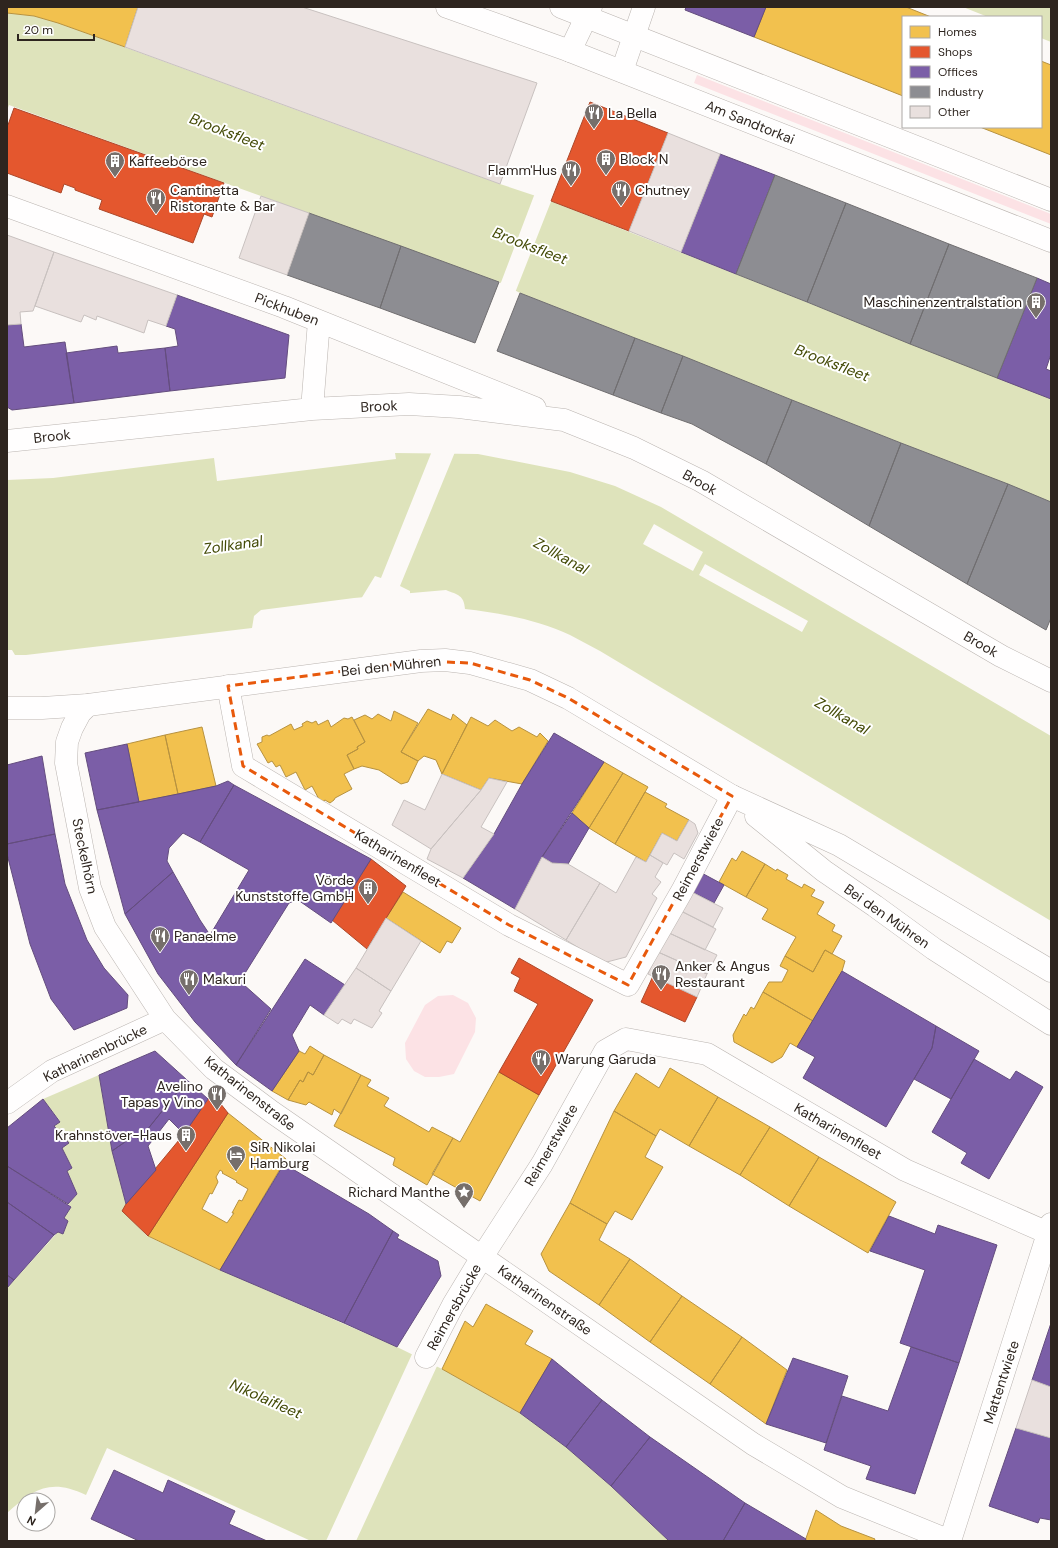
<svg xmlns="http://www.w3.org/2000/svg" width="1058" height="1548" font-family="'DM Sans',sans-serif">
  <rect width="100%" height="100%" fill="#fcf9f7"/>
  <path fill="#fce2e5" d="M697,75L1051,214V224L694,83Z
    M453,995L468,1003L476,1018L475,1032L454,1074L439,1077H425L414,1071L406,1059L405,1043L425,1005L438,996Z"/>
  <path fill="#dee3bb" d="M963,7H1051V42L1041,38V17H988Z
    M7,13L34,16L58,23L500,184L551,201L1051,399V502L520,293L499,282L9,105L7,110Z
    M395,453L478,454L570,472L615,486L661,507L1051,736V921L600,651C590,646 580,640 570,635C538,620 500,613 465,609C464,595 458,595 446,590L354,598L261,610L254,616L252,628L26,655H15L12,650H7V480L53,478L214,458L217,481L396,459Z
    M99,1075L112,1151L126,1204L123,1211L147,1236L220,1270L397,1347L442,1369L520,1413L566,1447L611,1486L669,1541H311L107,1448L86,1495C50,1478 34,1489 7,1513V1288L58,1232L63,1234L68,1222L64,1218L71,1207L68,1204L77,1194L67,1171L72,1168L62,1148L69,1143L54,1126L60,1121L43,1099Z"/>
  <path fill="#fcf9f7" d="M535,193L552,199L515,293L500,285Z
    M432,451L455,452L400,586L410,591V595L361,599L375,576L381,578Z
    M654,524L703,552L693,571L643,544Z
    M705,564L808,621L802,632L699,575Z
    M413,1352L438,1364L356,1541H326Z"/>
  <path fill="#f2c14e" stroke="#b79240" fill-rule="evenodd" d="M7,7H138L125,47L58,23L34,16L7,13Z
    M766,7H906L931,17H903V96L754,37Z
    M1041,61L1051,65V155L980,127H1041Z
    M428,709L451,720L453,714L467,725L442,774L436,760L424,756L418,761L401,752Z
    M394,711L418,723L401,752L418,761L408,782L401,784L379,770L362,766L354,769L347,755L358,749L357,747L365,742L354,720L365,715L372,719L378,714L391,721Z
    M352,717L365,742L357,747L358,749L347,755L354,769L344,774L352,789L335,798L334,800L330,803L325,800L321,803L312,786L305,790L296,772L286,777L280,765L276,767L272,761L268,763L257,744L262,742V737L267,735L269,736L291,724L294,730L303,726L302,724L307,721L312,723L316,721L318,725L328,720L331,727L344,718L348,719Z
    M471,717L488,726L495,720L512,731L519,727L537,737L540,733L548,741L522,784L489,778L481,790L442,774Z
    M202,727L216,786L178,794L165,735Z
    M165,735L178,794L139,802L127,744Z
    M604,762L623,773L589,828L572,813Z
    M623,773L648,787L615,844L589,828Z
    M645,792L667,804L665,807L689,820L677,841L662,833L646,862L615,844Z
    M742,851L765,864L746,897L719,882L732,858L736,861Z
    M765,864L776,871L777,869L788,875L786,879L802,888L804,884L815,890L811,896L824,902L817,914L835,925L832,931L842,936L832,954L825,950L813,972L785,956L796,937L762,919L768,909L746,897Z
    M403,892L461,928L452,943L447,941L440,953L386,918Z
    M825,950L845,961L842,971L813,1021L763,992L769,982H782L788,970L780,966L785,956L813,972Z
    M763,992L813,1021L797,1047L790,1043L782,1057L772,1063L734,1042L733,1035L744,1014L746,1016L751,1007L754,1009Z
    M310,1046L324,1055L313,1075L308,1072L303,1082L300,1080L288,1100L272,1091L299,1051L305,1054Z
    M324,1055L361,1075L341,1114L334,1109L332,1115L309,1102L306,1105L288,1100L300,1080L303,1082L308,1072L313,1075Z
    M670,1068L718,1097L689,1146L660,1129L656,1136L614,1111L636,1073L659,1088Z
    M499,1072L539,1095L480,1201L432,1174L453,1138L460,1142Z
    M361,1075L371,1080L367,1086L389,1098L384,1106L429,1132L432,1127L453,1138L427,1185L393,1165L395,1158L334,1126Z
    M718,1097L770,1127L740,1175L689,1146Z
    M614,1111L656,1136L645,1157L663,1167L632,1220L615,1211L607,1224L570,1203Z
    M228,1113L286,1159L220,1270L148,1236ZM220,1170L223,1172L222,1173L237,1181L236,1182L248,1189L242,1201L239,1200L232,1213H234L227,1223L202,1209L210,1193L212,1194L218,1182L216,1177Z
    M770,1127L819,1157L789,1206L740,1175Z
    M819,1157L896,1202L868,1253L789,1206Z
    M570,1203L607,1224L599,1240L630,1259L599,1305L549,1271L541,1254Z
    M630,1259L682,1296L650,1342L599,1305Z
    M682,1296L742,1337L710,1384L650,1342Z
    M486,1304L533,1331L525,1344L552,1359L520,1413L442,1369L465,1321L473,1327Z
    M742,1337L787,1370L766,1424L710,1384Z
    M816,1510L841,1526L875,1539L874,1541H805Z"/>
  <path fill="#e4572e" stroke="#ad482a" d="M590,102L668,133L629,231L551,201Z
    M14,108L224,183L212,217L204,214L193,243L99,209L102,200L75,190V188L64,184L61,193L7,173V125H8Z
    M371,859L406,886L367,949L332,920Z
    M519,958L593,1000L539,1095L499,1072L538,1004L514,991L520,978L511,973Z
    M653,976L697,997L685,1022L641,1002Z
    M212,1093L228,1113L148,1236L122,1211L126,1204L184,1134Z"/>
  <path fill="#7b5ea7" stroke="#644d7e" d="M686,7H766L754,37L685,10Z
    M720,154L775,175L736,274L681,252Z
    M1037,278L1051,284V354L1046,369L1051,371V399L997,378Z
    M177,295L289,335L285,378L170,391L165,348L178,346L175,329L166,326Z
    M21,324L24,347L65,342L74,403L12,410L7,407V325Z
    M117,346L118,353L165,348L170,391L74,403L66,353Z
    M554,733L604,762L542,857L515,909L463,878L494,834L522,784Z
    M127,744L139,802L97,810L85,753Z
    M42,756L55,834L7,844V765Z
    M228,781L234,785L200,842L183,833L169,848L167,861L173,872L125,914L97,810L178,794L216,786Z
    M234,785L371,859L331,923L298,900L289,903L242,978L243,984L271,1009L236,1065L195,1022L158,974L125,914L173,872L200,920L210,935L249,870L200,842Z
    M572,813L589,828L568,864L552,863L542,857Z
    M55,834L65,884L87,940L104,968L128,995L127,1008L74,1030L51,999L30,944L7,854V844Z
    M696,870L724,885L714,903L686,889Z
    M305,959L345,985L324,1015L310,1005L292,1035L299,1051L272,1091L236,1065Z
    M842,971L936,1026L932,1048L886,1127L803,1078L815,1057L797,1047Z
    M936,1026L979,1051L951,1099L914,1079L932,1048Z
    M155,1051L187,1080L139,1140L135,1135L112,1151L99,1075Z
    M974,1059L1010,1080L1016,1071L1043,1087L989,1179L961,1163L967,1153L932,1132Z
    M187,1080L208,1099L184,1134L169,1119L148,1146L156,1170L126,1204L112,1151L135,1135L139,1140Z
    M43,1099L60,1122L54,1126L69,1143L62,1148L72,1168L67,1171L77,1194L68,1204L7,1166V1128Z
    M284,1164L369,1214L393,1231L344,1323L220,1270Z
    M7,1166L71,1207L64,1218L68,1221L63,1234L58,1232L54,1235L7,1202Z
    M7,1202L54,1235L14,1280L7,1275Z
    M889,1216L935,1234L938,1225L997,1245L959,1363L900,1343L925,1270L870,1251Z
    M393,1231L399,1235L397,1238L438,1261L441,1276L397,1347L344,1323Z
    M7,1275L14,1280L7,1288Z
    M1051,1323V1387L1032,1380Z
    M911,1347L959,1363L915,1494L866,1479L871,1466L824,1450L842,1396L888,1411Z
    M793,1358L848,1376L826,1443L766,1424Z
    M552,1359L602,1400L566,1447L520,1413Z
    M602,1400L650,1437L611,1486L566,1447Z
    M1016,1428L1051,1438V1520L1040,1518L1038,1523L989,1506Z
    M650,1437L745,1503L723,1541H669L611,1486Z
    M114,1470L163,1493L168,1480L235,1511L229,1524L267,1541H139L91,1519Z
    M745,1503L806,1539L805,1541H723Z"/>
  <path fill="#8d8d92" stroke="#706e70" d="M775,175L846,203L807,302L736,274Z
    M846,203L949,244L910,344L807,302Z
    M309,213L401,246L380,308L287,275Z
    M949,244L1037,278L997,378L910,344Z
    M401,246L499,282L475,343L380,308Z
    M520,293L635,338L613,395L497,351Z
    M635,338L683,356L661,413L613,395Z
    M683,356L792,400L766,464L692,424L661,413Z
    M792,400L901,443L869,526L766,464Z
    M901,443L1008,484L967,584L869,526Z
    M1008,484L1051,502V618L1046,630L967,584Z"/>
  <path fill="#e9e0de" stroke="#c8c1bf" d="M138,7H302L537,83L500,184L125,47Z
    M668,133L720,154L681,252L629,231Z
    M261,196L309,213L287,275L239,258Z
    M7,235L54,252L33,311L20,312L21,324L7,325Z
    M54,252L177,295L166,326L148,320L144,333L97,316L96,320L84,315L81,322L35,306Z
    M442,774L481,790L431,849L392,825L404,800L425,810Z
    M489,778L507,782L481,827L494,834L463,878L427,859L431,849L481,790Z
    M689,820L695,824L698,833L684,859L674,853L667,865L650,855L662,833L677,841Z
    M650,855L663,863L655,877L661,882L652,894L657,898L626,957L603,963L566,940L600,883L616,893L636,857L646,862Z
    M542,857L552,863L568,864L600,883L566,940L515,909Z
    M686,889L723,908L713,927L677,909Z
    M677,909L716,929L705,950L667,932Z
    M386,918L421,941L391,991L356,968Z
    M667,932L717,955L707,974L658,952Z
    M658,952L707,974L697,997L648,974Z
    M356,968L391,991L379,1011L382,1013L372,1028L354,1019L351,1024L342,1019L338,1024L324,1015Z
    M1032,1380L1051,1387V1438L1016,1428Z"/>
  <g fill="none" stroke-linecap="round" stroke-linejoin="round">
    <defs>
      <path id="minor" d="M570,51L591,7
        M622,71L644,7
        M7,206L284,307L535,408
        M312,409L319,321
        M7,441L312,409L409,404L459,407L564,420L634,448L701,481L1001,656L1051,681
        M228,686L243,766L509,925L628,985L682,891L732,796
        M88,705L80,713L72,728L67,742L66,763L90,888L105,927L165,1019L214,1069L272,1112L753,1444L842,1497L950,1541
        M7,1103L52,1071L165,1019
        M426,1357L453,1305L482,1257L542,1164L605,1051L626,1039L707,1054L905,1170L1048,1233
        M950,1541L1051,1224"/>
      <path id="major" d="M447,7L570,51L1051,241
        M561,7L1051,200
        M7,708H42L88,705L421,661L445,660L470,663L530,680L568,698L732,796L839,845L1051,971
        M756,816L824,871L875,906L934,949L1051,1024"/>
    </defs>
    <use href="#minor" stroke="#bbb5b1" stroke-width="23"/>
    <use href="#major" stroke="#bbb5b1" stroke-width="23"/>
    <use href="#minor" stroke="#fffefe" stroke-width="22"/>
    <use href="#major" stroke="#fffefe" stroke-width="22"/>
  </g>
  <path fill="none" stroke="#e8590c" stroke-width="3" stroke-dasharray="8 5" stroke-linejoin="round" d="M421,661L470,663L530,680L568,698L732,796L628,985L509,925L243,766L228,686Z"/>
  <defs>
    <symbol id="restaurant-pin" viewBox="-11 -11 22 30"><path d="M0 17L-7.5 6A9.5 9.5 0 1 1 7.5 6Z" fill="#766f6b" stroke="#fff"/><path d="M-5-6h1v4h1v-4h1v4h1v-4h1v5L-1.5 .5V6h-2V.5L-5-1ZM5-6V6H3V1.5H1.5Q1.5-4 5-6Z" fill="#fff"/></symbol>
    <symbol id="building-pin" viewBox="-11 -11 22 30"><path d="M0 17L-7.5 6A9.5 9.5 0 1 1 7.5 6Z" fill="#766f6b" stroke="#fff"/><path d="M-4-6H4V6H1V3H-1V6H-4ZM-2.5-4.3h1.7v1.8h-1.7ZM.8-4.3h1.7v1.8H.8ZM-2.5-1h1.7V.8h-1.7ZM.8-1h1.7V.8H.8Z" fill="#fff"/></symbol>
    <symbol id="hotel-pin" viewBox="-11 -11 22 30"><path d="M0 17L-7.5 6A9.5 9.5 0 1 1 7.5 6Z" fill="#766f6b" stroke="#fff"/><path d="M-6-4.5h1.5V1H6V5H4.5V3h-9V5H-6ZM-4 0a1.8 1.8 0 1 1 3.6 0ZM.5 0V-2.5h3Q6-2.5 6 0Z" fill="#fff"/></symbol>
    <symbol id="sight-pin" viewBox="-11 -11 22 30"><path d="M0 17L-7.5 6A9.5 9.5 0 1 1 7.5 6Z" fill="#766f6b" stroke="#fff"/><path d="M0-6L1.8-2.2L6-1.7L2.9 1.2L3.7 5.4L0 3.3L-3.7 5.4L-2.9 1.2L-6-1.7L-1.8-2.2Z" fill="#fff"/></symbol>
  </defs>
  <g fill-rule="evenodd">
    <use href="#restaurant-pin" x="583" y="102" width="22" height="30"/>
    <use href="#building-pin" x="595" y="148" width="22" height="30"/>
    <use href="#building-pin" x="104" y="150" width="22" height="30"/>
    <use href="#restaurant-pin" x="560" y="159" width="22" height="30"/>
    <use href="#restaurant-pin" x="610" y="179" width="22" height="30"/>
    <use href="#restaurant-pin" x="145" y="187" width="22" height="30"/>
    <use href="#building-pin" x="1025" y="291" width="22" height="30"/>
    <use href="#building-pin" x="357" y="877" width="22" height="30"/>
    <use href="#restaurant-pin" x="149" y="925" width="22" height="30"/>
    <use href="#restaurant-pin" x="650" y="963" width="22" height="30"/>
    <use href="#restaurant-pin" x="178" y="968" width="22" height="30"/>
    <use href="#restaurant-pin" x="530" y="1048" width="22" height="30"/>
    <use href="#restaurant-pin" x="206" y="1083" width="22" height="30"/>
    <use href="#building-pin" x="175" y="1124" width="22" height="30"/>
    <use href="#hotel-pin" x="225" y="1144" width="22" height="30"/>
    <use href="#sight-pin" x="453" y="1181" width="22" height="30"/>
  </g>
  <g text-anchor="middle" stroke-width="4" stroke-linejoin="round" paint-order="stroke">
    <g font-size="14" fill="#2e251f" stroke="#fff" text-anchor="start">
      <text x="608" y="118">La Bella</text>
      <text x="620" y="164">Block N</text>
      <text x="129" y="166">Kaffeebörse</text>
      <text x="557" y="175" text-anchor="end">Flamm'Hus</text>
      <text x="170" y="195">Cantinetta<tspan x="170" dy="16">Ristorante &amp; Bar</tspan></text>
      <text x="635" y="195">Chutney</text>
      <text x="1022" y="307" text-anchor="end">Maschinenzentralstation</text>
      <text x="354" y="885" text-anchor="end">Vörde<tspan x="354" dy="16">Kunststoffe GmbH</tspan></text>
      <text x="174" y="941">Panaelme</text>
      <text x="675" y="971">Anker &amp; Angus<tspan x="675" dy="16">Restaurant</tspan></text>
      <text x="203" y="984">Makuri</text>
      <text x="555" y="1064">Warung Garuda</text>
      <text x="203" y="1091" text-anchor="end">Avelino<tspan x="203" dy="16">Tapas y Vino</tspan></text>
      <text x="172" y="1140" text-anchor="end">Krahnstöver-Haus</text>
      <text x="250" y="1152">SiR Nikolai<tspan x="250" dy="16">Hamburg</tspan></text>
      <text x="450" y="1197" text-anchor="end">Richard Manthe</text>
    </g>
    <g font-size="14" fill="#2e251f" stroke="#fff">
      <text transform="translate(750 122) rotate(22)" y="5">Am Sandtorkai</text>
      <text transform="translate(287 309) rotate(21)" y="5">Pickhuben</text>
      <text transform="translate(379 406) rotate(-3)" y="5">Brook</text>
      <text transform="translate(52 436) rotate(-6)" y="5">Brook</text>
      <text transform="translate(700 482) rotate(29)" y="5">Brook</text>
      <text transform="translate(981 644) rotate(30)" y="5">Brook</text>
      <text transform="translate(391 666) rotate(-6)" y="5">Bei den Mühren</text>
      <text transform="translate(85 856) rotate(78)" y="5">Steckelhörn</text>
      <text transform="translate(398 858) rotate(31)" y="5">Katharinenfleet</text>
      <text transform="translate(698 859) rotate(-62)" y="5">Reimerstwiete</text>
      <text transform="translate(887 916) rotate(35)" y="5">Bei den Mühren</text>
      <text transform="translate(95 1053) rotate(-26)" y="5">Katharinenbrücke</text>
      <text transform="translate(250 1093) rotate(38)" y="5">Katharinenstraße</text>
      <text transform="translate(838 1131) rotate(30)" y="5">Katharinenfleet</text>
      <text transform="translate(551 1145) rotate(-60)" y="5">Reimerstwiete</text>
      <text transform="translate(545 1300) rotate(35)" y="5">Katharinenstraße</text>
      <text transform="translate(454 1307) rotate(-61)" y="5">Reimersbrücke</text>
      <text transform="translate(1001 1382) rotate(-72)" y="5">Mattentwiete</text>
    </g>
    <g font-size="15" font-style="italic" fill="#434a06" stroke="#fff">
      <text transform="translate(227 132) rotate(21)" y="5">Brooksfleet</text>
      <text transform="translate(530 246) rotate(21)" y="5">Brooksfleet</text>
      <text transform="translate(832 363) rotate(21)" y="5">Brooksfleet</text>
      <text transform="translate(233 545) rotate(-8)" y="5">Zollkanal</text>
      <text transform="translate(561 556) rotate(29)" y="5">Zollkanal</text>
      <text transform="translate(842 716) rotate(30)" y="5">Zollkanal</text>
      <text transform="translate(266 1399) rotate(24)" y="5">Nikolaifleet</text>
    </g>
  </g>
  <rect width="1058" height="1548" fill="none" stroke="#2e251f" stroke-width="16"/>
  <rect x="902" y="16" width="140" height="112" fill="#ffffff" stroke="#aba8a5"/>
  <rect x="910" y="26" width="20" height="12" fill="#f2c14e" stroke="#aba8a5"/>
  <text x="938" y="36" font-size="12" fill="#2e251f">Homes</text>
  <rect x="910" y="46" width="20" height="12" fill="#e4572e" stroke="#aba8a5"/>
  <text x="938" y="56" font-size="12" fill="#2e251f">Shops</text>
  <rect x="910" y="66" width="20" height="12" fill="#7b5ea7" stroke="#aba8a5"/>
  <text x="938" y="76" font-size="12" fill="#2e251f">Offices</text>
  <rect x="910" y="86" width="20" height="12" fill="#8d8d92" stroke="#aba8a5"/>
  <text x="938" y="96" font-size="12" fill="#2e251f">Industry</text>
  <rect x="910" y="106" width="20" height="12" fill="#e9e0de" stroke="#aba8a5"/>
  <text x="938" y="116" font-size="12" fill="#2e251f">Other</text>
  <g transform="translate(36 1512) rotate(208)"><circle r="19" fill="#ffffff" stroke="#aba8a5"/>
  <path d="M0-3L7 15L0 10L-7 15Z" fill="#766f6b"/>
  <text y="-6" font-size="11" font-weight="bold" text-anchor="middle" fill="#2e251f">N</text>
  </g>
  <path d="M18 34v6h76v-6" fill="none" stroke="#2e251f" stroke-width="2"/>
  <text x="24" y="34" font-size="12" fill="#2e251f" stroke="#ffffff" stroke-width="3" paint-order="stroke">20 m</text>
</svg>
